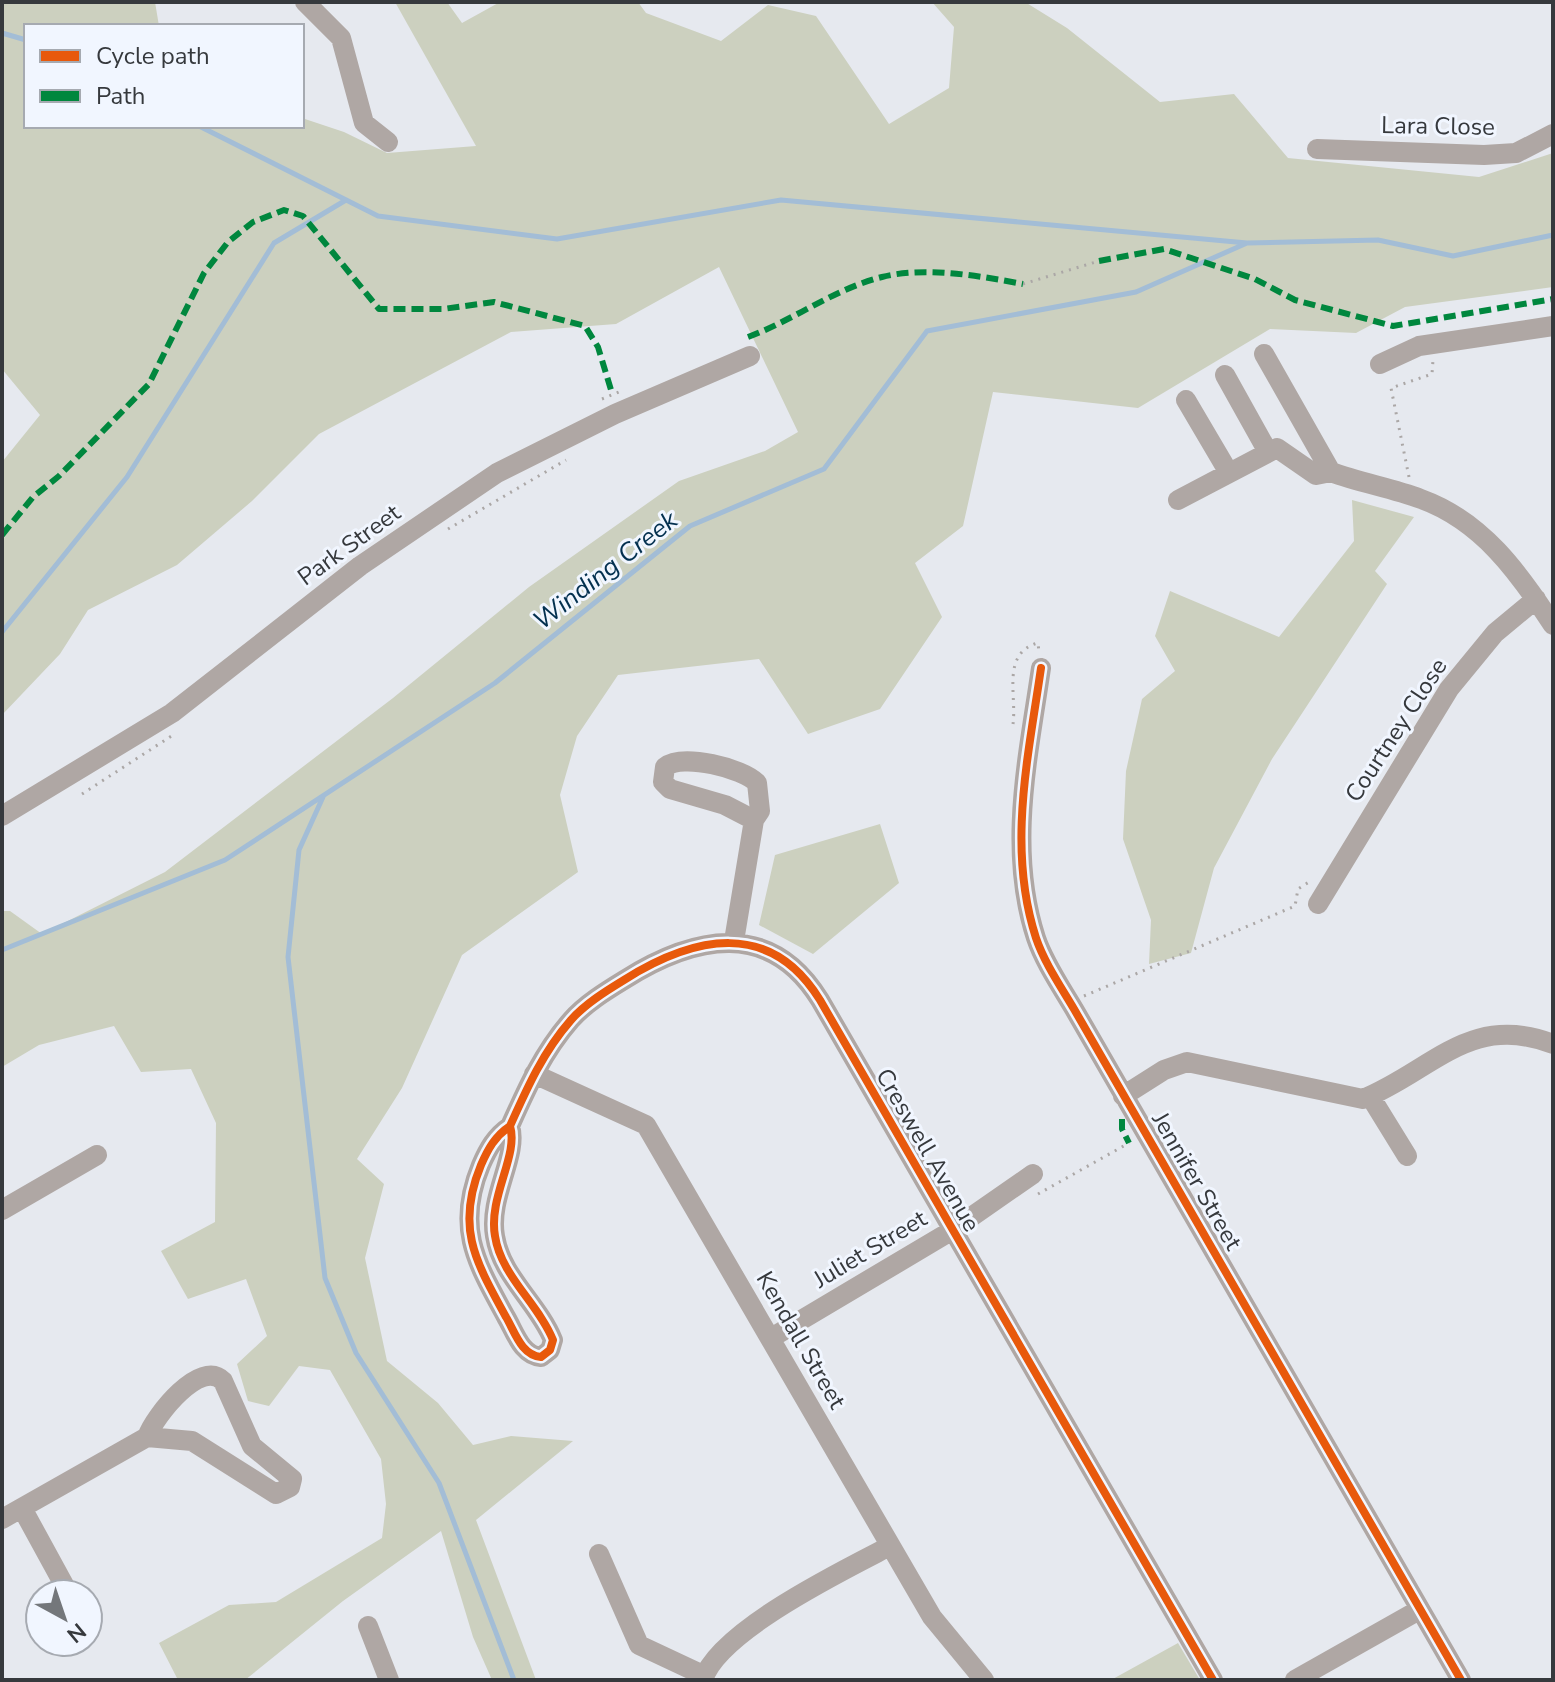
<svg xmlns="http://www.w3.org/2000/svg" width="1555" height="1682" font-family="'Nunito Sans',sans-serif">
  <rect width="100%" height="100%" fill="#e6e9ef"/>
  <path fill="#ccd0bf" d="M2,2H155L159,26H26V126H302V118L344,132L387,153L476,146L395,2H447L462,23L500,2H638L646,13L721,41L768,5L816,16L889,124L949,88L954,27L932,2H1025L1067,28L1160,102L1234,94L1288,158L1479,177L1553,153V287L1405,307L1356,333L1270,329L1138,408L993,392L963,526L915,563L942,617L880,709L808,734L759,659L618,675L577,736L560,795L578,872L462,955L402,1088L357,1159L384,1184L365,1258L387,1361L438,1403L473,1445L511,1436L573,1441L476,1520L536,1680H492L473,1637L441,1531L343,1601L245,1680H178L159,1643L229,1605L276,1602L382,1538L386,1504L381,1459L330,1370L299,1366L269,1406L248,1401L237,1364L267,1336L246,1279L188,1299L161,1251L215,1222L216,1123L191,1069L141,1072L114,1026L39,1045L2,1067V911H10L42,934L165,872L393,698L529,587L679,481L765,451L798,432L719,267L616,324L511,332L319,434L252,501L177,565L88,610L60,654L2,715V462L40,415L2,369Z
    M1352,500L1414,517L1375,571L1387,584L1272,759L1214,868L1191,953L1149,964L1151,920L1123,839L1126,771L1142,699L1175,671L1155,636L1170,591L1279,637L1354,541Z
    M880,824L899,883L813,954L759,925L775,855Z
    M1178,1643L1200,1680H1111Z"/>
  <g fill="none" stroke-linecap="round" stroke-linejoin="round">
    <path stroke="#a3bdd6" stroke-width="5" d="M2,33L26,40
      M199,126L378,216L557,239L781,200L1247,243L1378,240L1453,256L1553,235
      M2,632L127,477L274,243L346,200
      M323,797L299,850L288,957L325,1278L356,1353L439,1483L514,1680
      M2,950L225,860L495,683L690,526L824,469L927,331L1136,292L1247,243"/>
    <path stroke="#aba7a6" stroke-width="3" stroke-dasharray="2 6" stroke-linecap="butt" d="M1023,284L1099,261
      M602,399L621,391
      M1409,477L1391,388L1432,374L1433,360
      M448,529L566,460
      M1013,724C1017,695 1001,653 1038,643L1039,652
      M82,794L173,735
      M1084,996L1295,906L1298,889L1312,880
      M1038,1194L1129,1143"/>
    <path stroke="#afa7a4" stroke-width="20" d="M305,2L341,38L364,123L388,142
      M1317,149L1484,155L1516,153L1553,134
      M1264,354L1331,472C1361,483 1392,488 1421,499C1482,521 1519,573 1553,625
      M1380,364L1419,346L1553,326
      M1225,375L1268,452
      M1186,400L1229,473
      M1178,500L1277,448L1316,475L1331,472
      M1041,668C1028,758 1007,849 1036,938C1044,962 1061,987 1074,1009L1461,1680
      M2,816L172,713L360,566L497,473L615,414L750,356
      M1318,904L1449,689L1495,633L1536,599
      M734,941L754,820L760,811L757,783C743,768 682,753 665,767L663,782L670,789L725,805L754,820
      M534,1074L646,1125L932,1617L984,1680
      M1123,1096L1164,1070L1187,1062L1363,1099C1432,1071 1470,1012 1553,1044
      M1370,1096L1407,1156
      M510,1126C519,1155 488,1197 495,1236C501,1276 538,1303 553,1340L550,1350L541,1357C521,1355 515,1332 506,1317C476,1262 455,1228 481,1165C488,1149 495,1136 510,1126C527,1088 543,1052 571,1020C585,1004 606,991 624,980C694,936 770,919 820,1000L1213,1680
      M2,1210L97,1155
      M771,1338L951,1231L1033,1174
      M22,1508L69,1594
      M2,1519L147,1437L192,1441L276,1494L290,1487L292,1479L252,1446L223,1381C201,1358 155,1415 147,1437
      M599,1554L639,1645L703,1675
      M368,1626L389,1680
      M703,1680C718,1631 844,1570 890,1546
      M1295,1680L1419,1610"/>
    <path stroke="#00873e" stroke-width="6" stroke-dasharray="12 6" stroke-linecap="butt" d="M1099,261L1164,249L1255,279L1295,300L1393,326L1553,299
      M748,337C794,320 834,289 882,277C925,266 980,276 1023,284
      M2,535L33,497L59,476L149,384L204,273L228,242L253,222L284,210L303,216L379,309H443L494,302L585,326L598,347L612,393
      M1122,1119V1129L1129,1143"/>
    <defs>
      <path id="cycleway" d="M1041,668C1028,758 1007,849 1036,938C1044,962 1061,987 1074,1009L1461,1680
        M510,1126C519,1155 488,1197 495,1236C501,1276 538,1303 553,1340L550,1350L541,1357C521,1355 515,1332 506,1317C476,1262 455,1228 481,1165C488,1149 495,1136 510,1126C527,1088 543,1052 571,1020C585,1004 606,991 624,980C694,936 770,919 820,1000L1213,1680"/>
    </defs>
    <use href="#cycleway" stroke="#f1f6ff" stroke-width="13"/>
    <use href="#cycleway" stroke="#e8590c" stroke-width="8"/>
  </g>
  <g text-anchor="middle" stroke-width="6" stroke-linejoin="round" paint-order="stroke">
    <g font-size="24" fill="#36393d" stroke="#f1f6ff">
      <text transform="translate(1438 126) rotate(1)" y="8">Lara Close</text>
      <text transform="translate(349 545) rotate(-36)" y="8">Park Street</text>
      <text transform="translate(1396 730) rotate(-57)" y="8">Courtney Close</text>
      <text transform="translate(928 1150) rotate(60)" y="8">Creswell Avenue</text>
      <text transform="translate(1197 1181) rotate(60)" y="8">Jennifer Street</text>
      <text transform="translate(870 1249) rotate(-31)" y="8">Juliet Street</text>
      <text transform="translate(801 1340) rotate(60)" y="8">Kendall Street</text>
    </g>
    <g font-size="26" font-style="italic" fill="#03304f" stroke="#f1f6ff">
      <text transform="translate(605 570) rotate(-38)" y="9">Winding Creek</text>
    </g>
  </g>
  <rect width="1555" height="1682" fill="none" stroke="#36393d" stroke-width="8"/>
  <rect x="24" y="24" width="280" height="104" fill="#f1f6ff" stroke="#a6aab1" stroke-width="2"/>
  <rect x="40" y="50" width="40" height="12" fill="#e8590c" stroke="#a6aab1" stroke-width="2"/>
  <text x="96" y="64" font-size="24" fill="#36393d">Cycle path</text>
  <rect x="40" y="90" width="40" height="12" fill="#00873e" stroke="#a6aab1" stroke-width="2"/>
  <text x="96" y="104" font-size="24" fill="#36393d">Path</text>
  <g transform="translate(64 1618) rotate(140)"><circle r="38" fill="#f1f6ff" stroke="#a6aab1" stroke-width="2"/>
  <path d="M0-6L14 30L0 20L-14 30Z" fill="#74777b"/>
  <text y="-12" font-size="22" font-weight="bold" text-anchor="middle" fill="#36393d">N</text>
  </g>
</svg>
